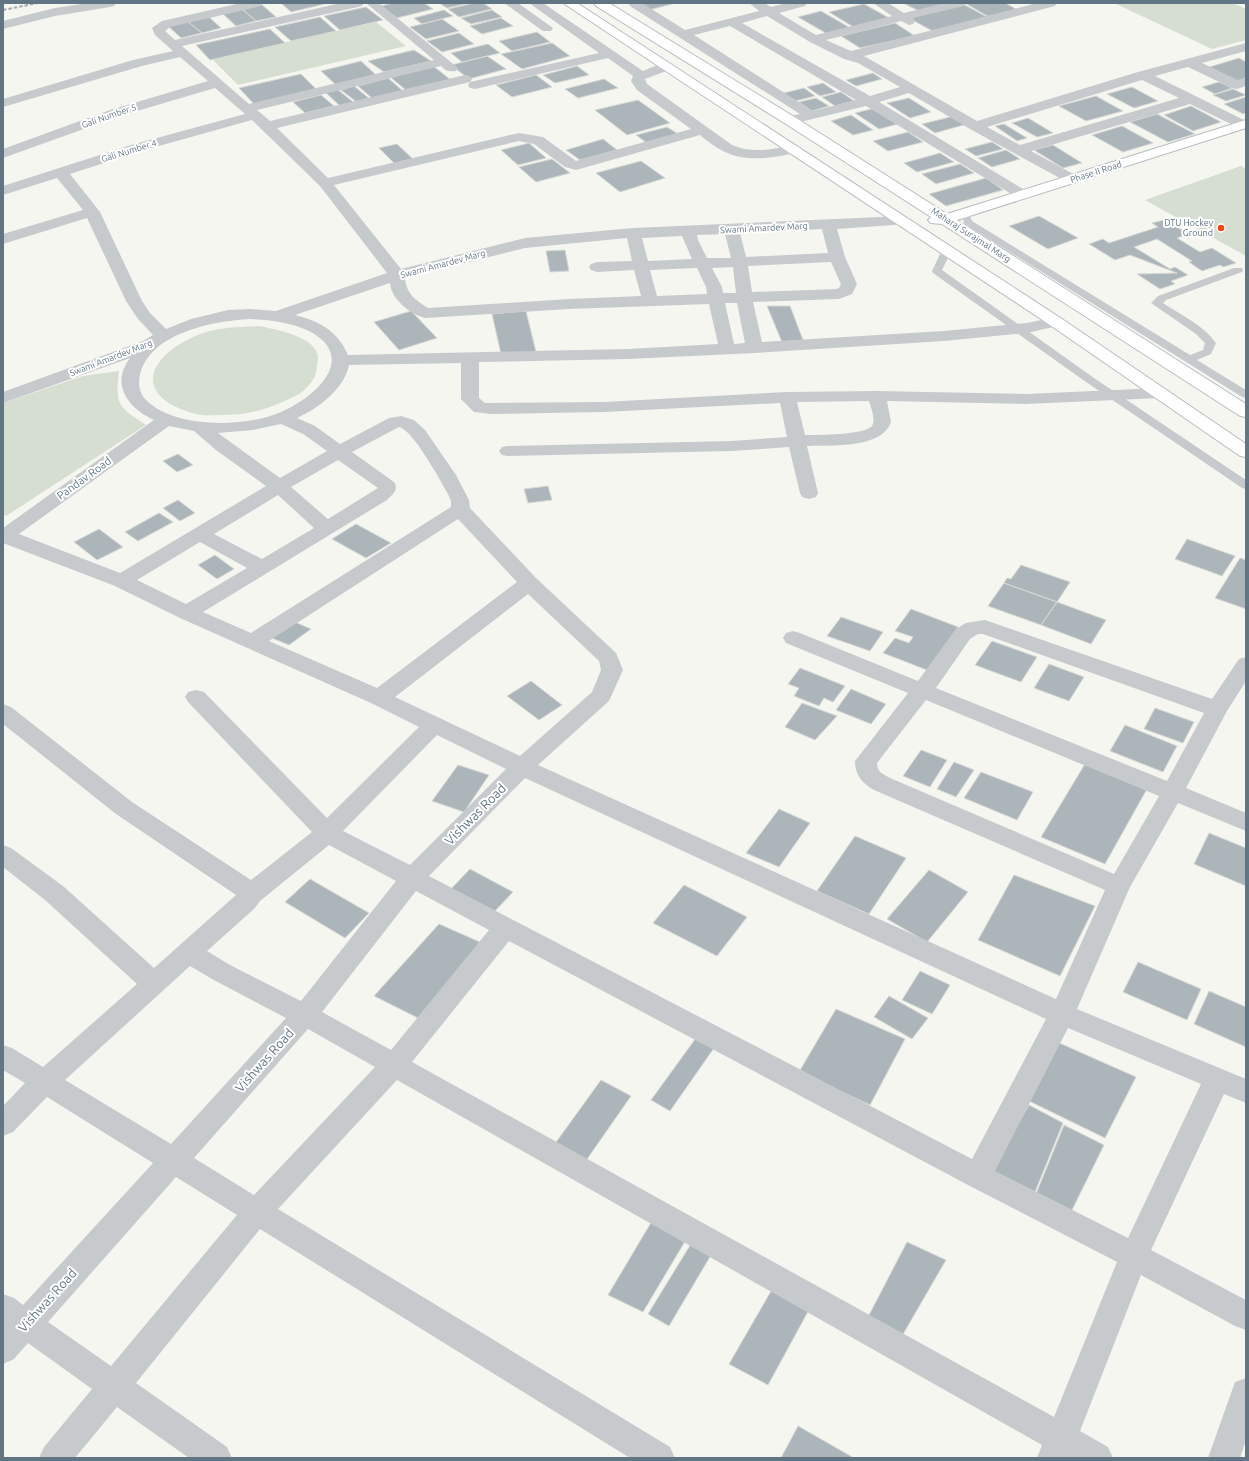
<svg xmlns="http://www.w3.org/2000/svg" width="1249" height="1461" font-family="Ubuntu,sans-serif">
  <rect width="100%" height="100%" fill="#f6f6f1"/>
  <path fill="#d6ded2" d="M1114,3H1233L1246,9V40L1212,49Z
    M376,22L406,46L238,85L212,59Z
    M1241,166L1246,169V256L1145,200Z
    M259,326C274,329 315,336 318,356C318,358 318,362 317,365C317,377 311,384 302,392C298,395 293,397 289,399C264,411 246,415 219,415C213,415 207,416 201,415C139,402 138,363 193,337C213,327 237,327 259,326Z
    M119,371C115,406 118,406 146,425L6,516L3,514V403L83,376Z"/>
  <path fill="#acb6ba" stroke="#d7d7d4" d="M281,3H324L325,4L291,12Z
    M393,3H424L433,9L397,18L381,6Z
    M439,3H470L447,8Z
    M474,3H483L492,9L459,17L448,9Z
    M639,3H670L672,4L649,10Z
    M903,3H951L919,11Z
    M961,3L991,19L936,33L907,17Z
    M965,3H1005L1018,10L989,17Z
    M261,4L276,17L256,21L242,9Z
    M864,4L891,19L855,28L829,12Z
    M366,7L383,20L340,30L324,16Z
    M242,9L256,21L236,26L222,13Z
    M444,10L453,16L422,24L414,18Z
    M492,10L502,17L471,24L461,18Z
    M821,11L852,29L829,35L798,17Z
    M208,16L221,28L202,33L187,21Z
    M320,17L336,31L291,41L275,27Z
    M501,18L513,26L482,34L470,26Z
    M442,19L459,31L426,39L410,27Z
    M187,21L202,33L181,38L167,25Z
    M895,23L915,36L860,48L841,36Z
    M270,29L285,43L210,60L196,45Z
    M537,32L550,42L512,51L499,41Z
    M459,33L474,44L442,52L427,41Z
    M552,43L570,56L522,69L501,54Z
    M488,44L500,53L462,62L451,53Z
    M414,50L431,61L384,72L368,61Z
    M487,56L506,69L469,79L451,65Z
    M1239,58L1246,62V78L1234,82L1206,68Z
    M361,61L376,75L336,85L321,71Z
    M432,65L452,81L407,91L389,76Z
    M577,66L589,75L555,83L543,75Z
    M873,73L882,79L856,86L846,80Z
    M301,74L316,89L254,104L239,88Z
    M536,75L552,87L512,97L496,85Z
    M388,78L404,92L373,99L358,86Z
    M604,79L618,88L578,98L565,89Z
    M1219,82L1232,88L1215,94L1202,87Z
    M823,83L836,92L820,96L807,87Z
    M354,86L371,100L358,103L341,90Z
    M1132,87L1158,101L1134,108L1107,94Z
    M804,88L815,96L795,101L784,93Z
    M337,89L353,102L340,106L325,92Z
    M1233,89L1246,95L1226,101L1213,95Z
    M841,92L854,101L835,106L822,97Z
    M321,95L334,106L305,113L293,102Z
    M1096,96L1123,111L1086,121L1059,106Z
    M1246,97V113L1243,114L1224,104Z
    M816,98L829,106L812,111L799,102Z
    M909,98L931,112L910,118L887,103Z
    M638,100L670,123L627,135L595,110Z
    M1191,106L1221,122L1193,131L1164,115Z
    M875,108L898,124L879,129L855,113Z
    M1157,114L1195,134L1168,142L1130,122Z
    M851,115L873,130L853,135L831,121Z
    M954,116L967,124L935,133L922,124Z
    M1028,118L1053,133L1037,137L1012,123Z
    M1004,124L1027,138L1017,141L995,126Z
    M1122,126L1153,143L1123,152L1092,135Z
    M667,127L678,134L647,143L636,135Z
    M908,132L923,142L888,151L873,141Z
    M603,139L617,150L580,160L566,150Z
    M992,142L1003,149L976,156L965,149Z
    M529,143L546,158L518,165L501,150Z
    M397,144L413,159L395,164L379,148Z
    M1053,145L1082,163L1063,168L1034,150Z
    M1006,150L1020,159L992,167L978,158Z
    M940,153L954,162L917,172L904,163Z
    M552,159L570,173L536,182L519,167Z
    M641,161L665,178L620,192L596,173Z
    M960,164L974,173L936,184L922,174Z
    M986,178L1003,190L946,206L929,194Z
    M1039,216L1078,238L1048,249L1009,226Z
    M1164,220L1189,234L1177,238L1200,252L1212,248L1236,263L1223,267L1220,265L1202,271L1189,262L1192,261L1157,239L1134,247L1170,269L1175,267L1188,275L1171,281L1175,284L1160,289L1137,274L1177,273L1130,255L1115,260L1089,244L1103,239L1109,243L1158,227L1152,223Z
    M565,250L569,271L550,272L546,251Z
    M767,306H790L803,340L782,342Z
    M411,311L437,338L399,350L374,322Z
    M526,311L536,352L501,354L492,314Z
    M178,454L193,465L177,472L163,461Z
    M548,486L552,500L528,503L524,489Z
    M178,500L195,513L180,521L163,508Z
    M159,513L173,522L138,541L125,532Z
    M356,524L391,543L366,558L332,539Z
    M99,529L123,547L97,560L74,542Z
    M1187,539L1235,556L1222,576L1175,559Z
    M215,555L234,569L217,579L198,565Z
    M1240,558L1246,560V609L1215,598Z
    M1021,565L1070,582L1057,602L1004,583L1007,578L1011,579Z
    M1004,583L1057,602L1041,625L988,606Z
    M1057,602L1106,620L1091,644L1041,625Z
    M911,609L958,627L927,670L883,653L895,638L909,643L913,637L895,631Z
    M841,617L883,632L870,651L827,636Z
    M290,620L311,629L289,645L267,636Z
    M992,641L1037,657L1021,682L975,665Z
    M1049,664L1084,677L1069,701L1034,688Z
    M800,668L845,686L833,702L824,698L819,706L794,696L799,688L788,684Z
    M531,681L562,705L539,720L507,696Z
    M851,689L886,704L871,724L836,710Z
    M802,703L837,716L815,740L785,727Z
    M1155,708L1194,722L1183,743L1144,729Z
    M1125,725L1177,746L1163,772L1110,751Z
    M921,750L947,760L930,787L903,776Z
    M954,762L974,770L956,797L937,789Z
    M1085,764L1147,789L1105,864L1041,837Z
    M458,765L489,775L464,812L432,801Z
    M981,772L1033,792L1017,820L964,798Z
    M779,809L810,823L779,867L746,853Z
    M1209,833L1246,848V886L1194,864Z
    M855,836L906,858L869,914L817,891Z
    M470,869L513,892L492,914L449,891Z
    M929,870L968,892L927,942L887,919Z
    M1014,875L1095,906L1060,976L978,940Z
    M310,879L369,913L345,938L285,902Z
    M684,885L747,917L717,956L653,923Z
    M439,924L482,943L418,1018L374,996Z
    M1138,962L1201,989L1187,1020L1123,992Z
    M920,971L950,985L932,1014L902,1000Z
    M1209,991L1246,1007V1047L1194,1024Z
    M889,996L928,1018L912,1039L874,1017Z
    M836,1009L905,1039L870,1105L799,1072Z
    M696,1038L714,1048L670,1111L651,1100Z
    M1057,1042L1136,1077L1105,1138L1027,1100Z
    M601,1080L631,1096L585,1162L554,1145Z
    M1029,1105L1063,1123L1035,1192L990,1171Z
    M1064,1125L1104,1145L1072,1210L1036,1194Z
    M652,1221L687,1238L643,1312L608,1295Z
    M694,1239L714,1250L669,1326L648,1314Z
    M907,1242L946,1260L902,1336L868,1317Z
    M774,1286L811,1306L768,1385L729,1364Z
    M798,1426L854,1458H781Z"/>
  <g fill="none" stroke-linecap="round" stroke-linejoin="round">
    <defs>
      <path id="secondary" d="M563,3H577L1062,319L1246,444V457L1240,456L1050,325Z
        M594,3H609L796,118L947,214L1246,120V128L957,220L1246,404V417L1240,416L942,224L931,223L928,220L931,217L786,124L596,6Z"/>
    </defs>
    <use href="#secondary" stroke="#b6bcc0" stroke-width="2"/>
    <path fill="#c7cacd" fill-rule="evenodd" d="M965,210L968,211L972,221L1190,355L1203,350L1205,343L1196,334L1151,303L1158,296L1234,268H1242L1243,270L1242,272L1166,300L1163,303C1181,315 1203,325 1216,343L1211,354L1197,360L1246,390V398L1242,397L965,224L960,213Z
      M947,247L952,250L942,270L1094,378L1246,480V489L1242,488L1086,382L933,273L932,271L942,250Z"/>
    <path fill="#c7cacd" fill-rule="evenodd" d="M88,3H116L114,6L110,7L55,16L3,29V21L55,8Z
      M241,3H263L261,6L170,27L165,31L175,40L341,3H364L362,6L358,7L182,46L249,104L434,60L366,3H379L458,68L456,71C449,72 446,71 441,66L257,110L270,121L465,75L470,76L472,79L470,82L277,128L328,178L519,133L543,137L576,161L691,129L637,90L631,81L633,76L608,58L475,89L470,88L468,85L470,82L599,53L529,3H543L643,71L662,63H672L674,66L672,69L645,79L647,84L732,145C752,154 773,149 794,145L799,146L801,149L799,152C775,158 746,163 723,151C715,147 707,141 700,135L576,170L565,167L534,144L519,141L334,185L401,269L525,238L633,228L903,216L908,218L911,221L908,224L837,229L845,257L857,284L852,294L839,299L753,302L762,342L944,331L1027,323L1056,317L1062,319L1064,322L1062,325L1027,333L944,341L755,353L628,359L479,362V398L485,403L604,402L787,392L876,391L1026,394L1160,388L1166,389L1169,393L1166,397L1160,398L1026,404L887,401L891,422C882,449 831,445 807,446L818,493L816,497L809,499L802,497L800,493L789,447L732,451L508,456L502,455L499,451L502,447L508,446L732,441L787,437L780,403L604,412L491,414L474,412L461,399V363L349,365C344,389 319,408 297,418L315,426L340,444L389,418L401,416L414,420L425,430L456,475L469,500L470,508L536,578L616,653L623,670L609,701L538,765L1056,999L1105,890L874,790C862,783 855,775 855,761L908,693L786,643L783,638L786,633L793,631L800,633L918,681L956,629L966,623L985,620L1212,699L1239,659L1246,657V681L1227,711L1186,788L1246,813V831L1178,803L1130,887L1077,1009L1246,1079V1103L1224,1094L1151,1250L1246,1300V1330L1235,1326L1141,1275L1080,1431L1108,1447L1113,1458H1037L1042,1445L397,1080L278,1209L670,1447L675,1458H630L260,1229L136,1383L227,1447L232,1458H189L117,1407L75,1458H39L44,1447L92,1389L28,1343L14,1359L3,1364V1294L14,1298L23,1305L153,1163L47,1097L13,1132L3,1136V1106L25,1083L3,1070V1045L12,1048L43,1067L137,984L45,900L3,867V845L11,848L63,886L154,968L236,895L116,814L3,724V704L11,707L132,802L251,880L312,832L188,702L185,697L188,692L196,690L204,692L327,818L419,727L371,703L180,618L115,586L3,543V528L154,420C128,408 110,384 130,358L3,403V392L143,341L153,335L138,319L126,301L87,218L3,244V234L83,210L57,178L3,195V186L131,145L245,114L215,88L120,116L3,158V149L110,110L208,81L180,57L142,66L3,107V99L133,60L173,51L155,35L152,28L162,21ZM252,120L320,186L387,273L276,311L250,309L228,310L191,319L166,329L150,313L142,301L100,212L70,174L141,151ZM822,229L828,253L746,257L740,233ZM725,234L731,258H707L698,240L697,235ZM682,236L692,259L648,261L642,238ZM627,238L632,261L597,262L591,264L589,267L591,270L597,272L634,270L641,296L569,299L428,308C415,300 406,293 405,278L525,248ZM831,262L841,284L839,288L836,289L752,292L748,266ZM733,267L736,293H723L722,287L712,268ZM697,268L706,287L707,294L657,296L650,270ZM390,283C391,299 410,314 425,318L569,309L709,304L718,344L628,349L348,355C338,331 319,321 295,315ZM725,303H737L745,343L734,344ZM250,319C270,320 290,322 309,331C360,358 314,398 281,412C255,423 222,425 194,421C177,418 157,412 145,399C138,391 138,380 141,371C154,332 214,321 250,319ZM869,401C871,408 876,419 872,426C865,435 817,435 805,435L797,402ZM281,424L303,434L327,451L280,478L218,433L253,430ZM169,426L194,431L216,450L266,486L120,573L19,534ZM399,427C413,430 440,480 448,494L451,501V507L251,633L203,612L387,500C393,494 399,490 394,482L352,452ZM338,460L378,488L328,519L291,487ZM278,495L314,528L262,559L214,534ZM458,519L517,582L377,688L269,641ZM200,542L247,568L186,604L137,580ZM528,594L599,661L601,670L592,692L520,756L395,697ZM978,634H983L1204,713L1167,781L936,688L970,639ZM926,700L1159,796L1114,874L890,778C883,774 877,772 877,763ZM437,735L506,769L410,865L343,831ZM525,778L1046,1019L972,1159L429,876ZM329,845L396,881L301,1001L230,965L207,951L254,909L260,901ZM416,891L489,930L391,1050L322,1012ZM509,941L968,1185L1117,1262L1054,1417L412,1062ZM190,966L212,979L286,1018L171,1144L65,1080ZM1068,1028L1201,1084L1128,1238L995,1171ZM308,1029L375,1067L254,1195L194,1158ZM176,1177L237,1215L111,1366L48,1322Z
      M504,3H518L553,28L551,31H543Z
      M628,3H642L685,30L759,11L749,3H764L771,7L787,3H807L805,6L779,13L816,35L892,16L873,3H888L904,13L945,3H966L964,6L913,18L915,21L913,24L909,25L901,21L826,40L851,51L1037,3H1057L1055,6L864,56L977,121L1138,72L1246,43V51L1202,63L1238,80L1246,78V86L1237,89L1232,88L1188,67L1155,76L1246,121V129L1239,128L1190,104L1031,151L1077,176L1079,179L1077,182L1072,183L1067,182L970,129L909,93L879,102L1028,192L1030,195L1028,198L1023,199L1018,198L866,106L796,123L791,122L789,119L791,116L800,114L630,6ZM767,16L810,42L844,59L858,63L900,87L870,96L742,23ZM730,26L856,100L813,111L694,35ZM1142,80L1179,98L1020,145L987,127Z
      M1246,1378V1440L1240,1458H1208L1235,1382Z"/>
    <use href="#secondary" fill="#fff" fill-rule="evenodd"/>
    <path stroke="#a4abb0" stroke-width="2" stroke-dasharray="3.5 2" stroke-linecap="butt" d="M3,10L38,3"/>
  </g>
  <circle fill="#f54511" stroke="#fff" stroke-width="1.5" cx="1221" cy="228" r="4"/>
  <g text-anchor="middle" stroke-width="4" stroke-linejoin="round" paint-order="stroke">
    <g font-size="9" fill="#617685" stroke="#fff">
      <text transform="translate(109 116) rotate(-19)" y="3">Gali Number 5</text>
      <text transform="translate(129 151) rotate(-17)" y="3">Gali Number 4</text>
      <text transform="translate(1096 172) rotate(-18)" y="3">Phase II Road</text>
      <text transform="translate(764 228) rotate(-3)" y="3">Swami Amardev Marg</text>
      <text transform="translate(971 235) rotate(33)" y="3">Maharaj Surajmal Marg</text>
      <text transform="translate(443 264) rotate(-15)" y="3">Swami Amardev Marg</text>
      <text transform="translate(111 358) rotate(-21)" y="3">Swami Amardev Marg</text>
    </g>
    <g font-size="9" fill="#617685" stroke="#fff" text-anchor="end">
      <text x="1213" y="226">DTU Hockey<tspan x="1213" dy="10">Ground</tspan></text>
    </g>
    <g font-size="11" fill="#617685" stroke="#fff">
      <text transform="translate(84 478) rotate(-36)" y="4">Pandav Road</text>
    </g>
    <g font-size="13" fill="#617685" stroke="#fff">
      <text transform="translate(475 814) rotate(-45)" y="5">Vishwas Road</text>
      <text transform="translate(264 1060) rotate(-48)" y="5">Vishwas Road</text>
      <text transform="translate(47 1300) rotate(-48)" y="5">Vishwas Road</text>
    </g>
  </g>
  <rect width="1249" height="1461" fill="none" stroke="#617685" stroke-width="8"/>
</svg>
